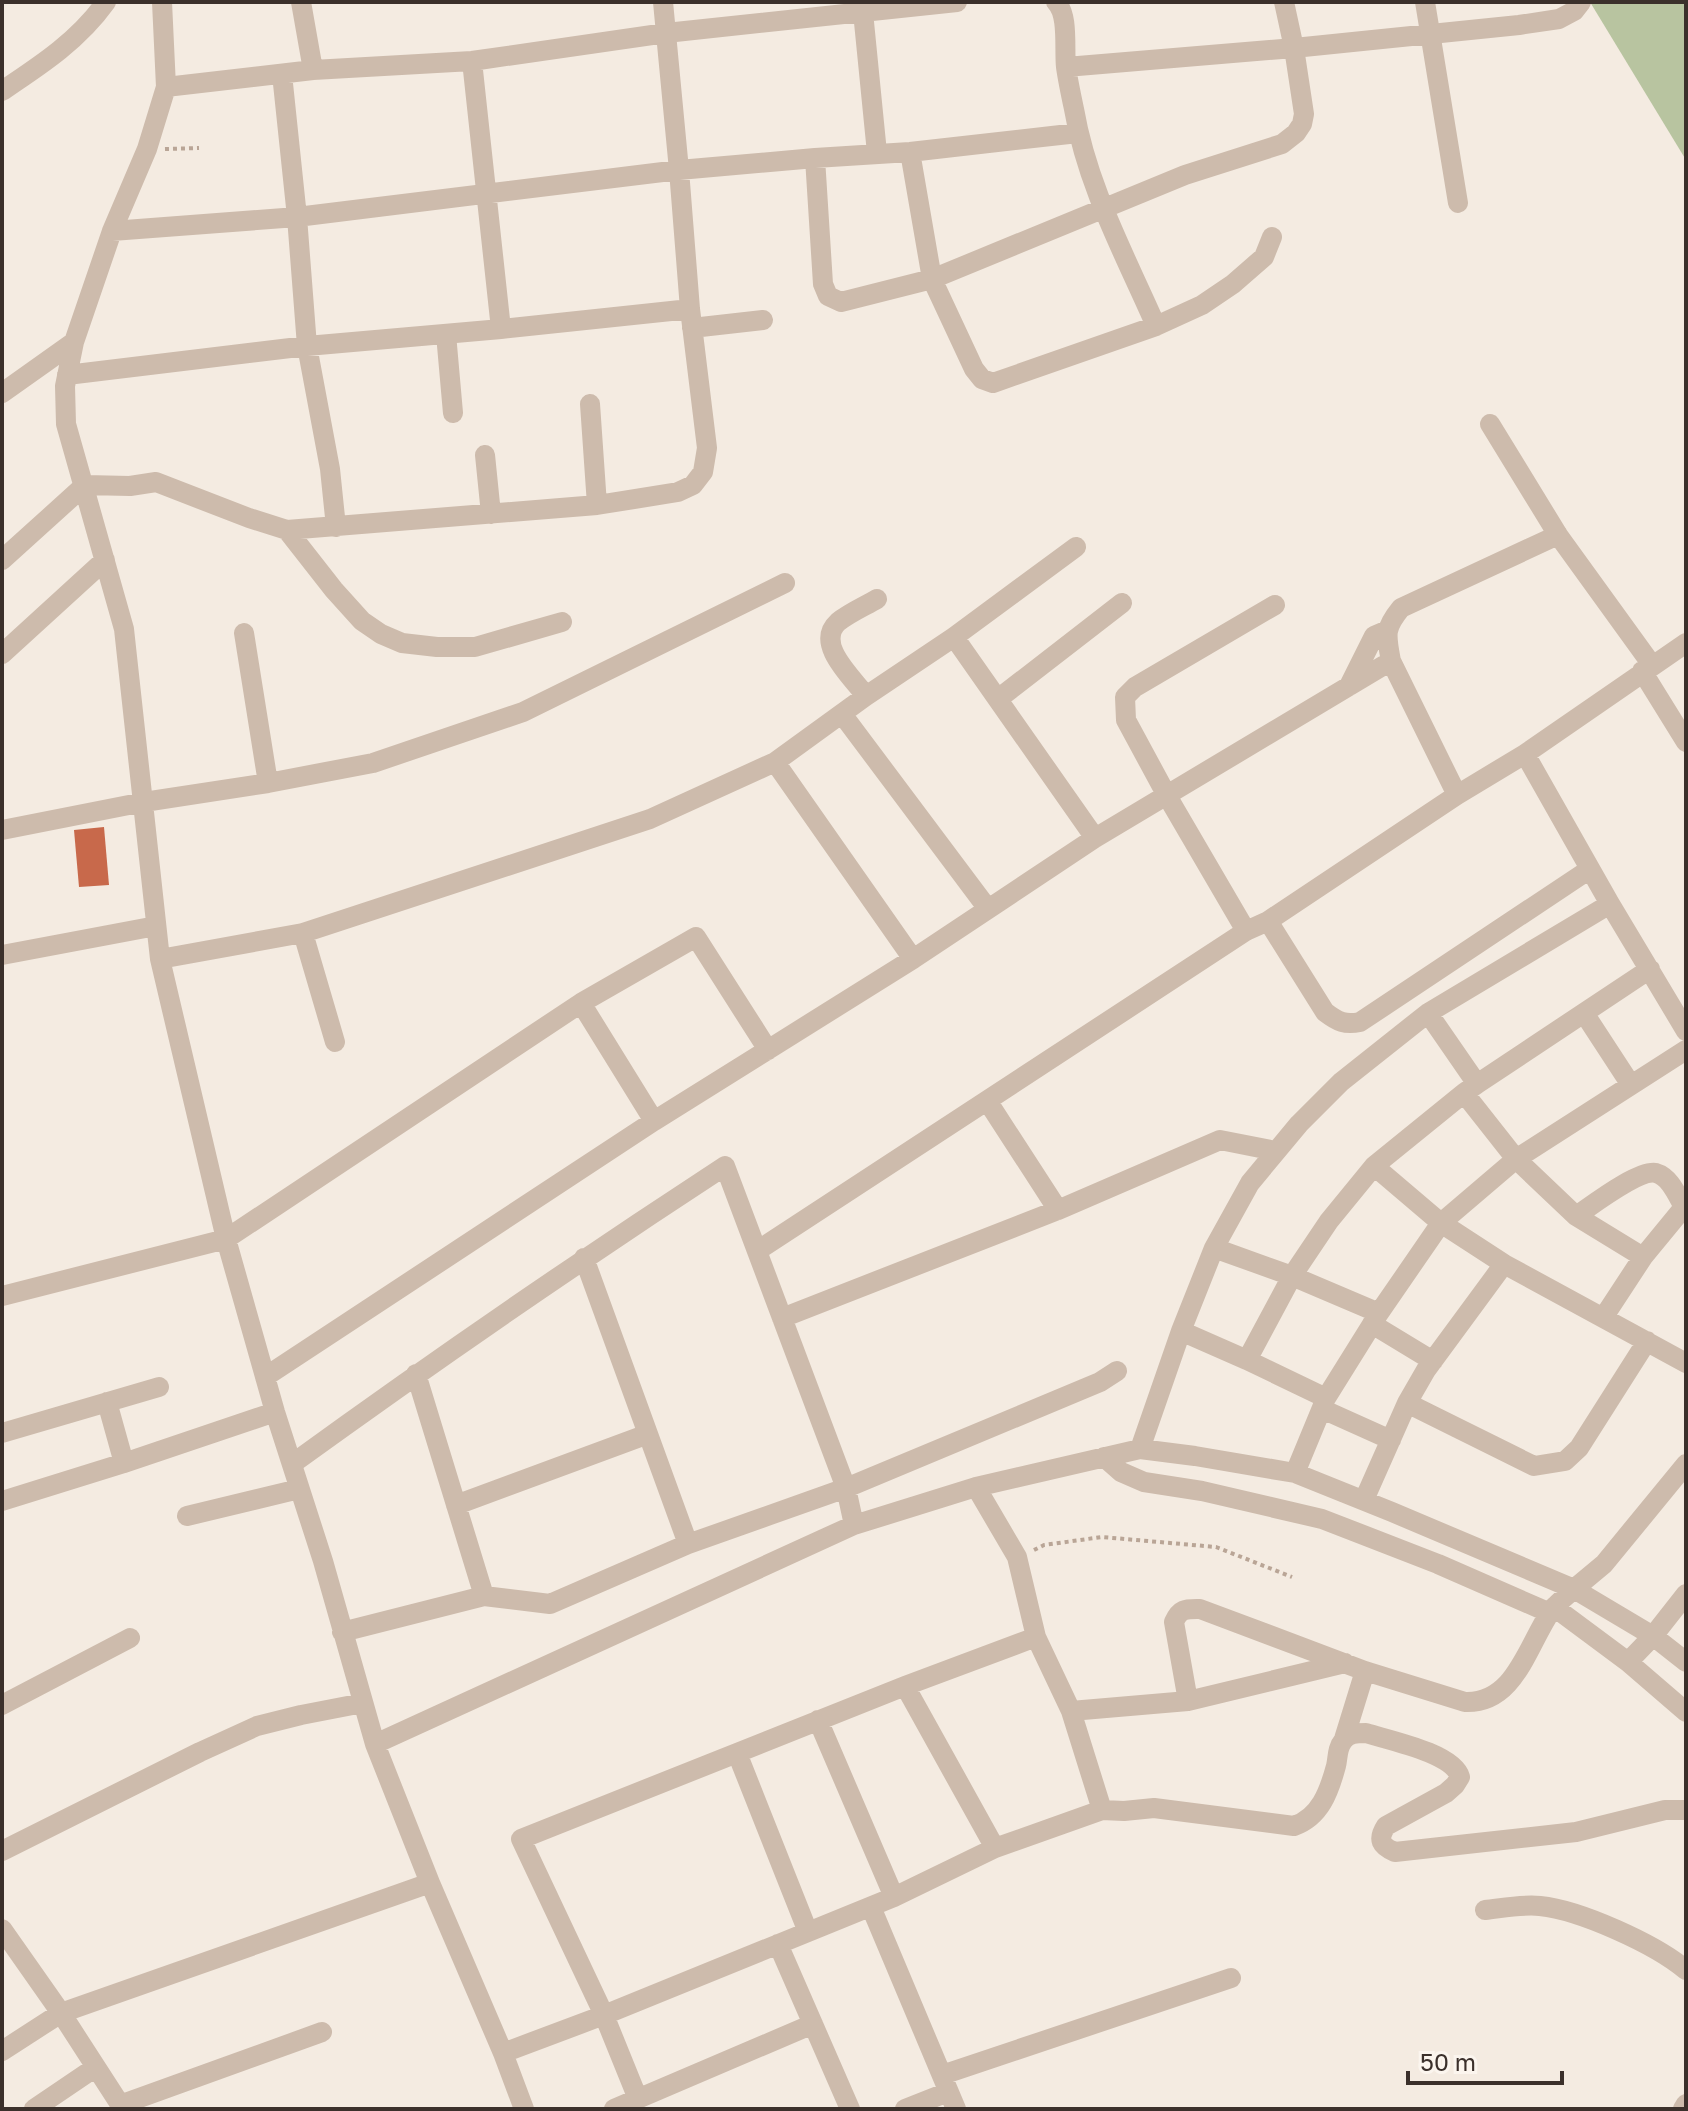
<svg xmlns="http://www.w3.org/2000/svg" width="1688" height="2111" font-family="'Golos Text',sans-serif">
  <rect width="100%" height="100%" fill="#f4ebe1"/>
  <path fill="#b8c4a0" d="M1590,2H1686V160Z"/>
  <path fill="#c8694b" d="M104,827L109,885L79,887L74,830Z"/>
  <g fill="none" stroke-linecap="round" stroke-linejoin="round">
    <path stroke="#b9a596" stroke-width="4" stroke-dasharray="4 4" stroke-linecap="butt" d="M165,149L199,148
      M1034,1550L1044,1545L1102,1537L1216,1547L1292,1577"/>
    <path stroke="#cdbbac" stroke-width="20" d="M162,2L166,87L147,149L112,231L74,342L65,386L66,424L124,629L160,959L226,1239L275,1412L323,1561L375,1744L430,1883L503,2053L524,2109
      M301,2L313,70
      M862,2L877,153
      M1056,2C1069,15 1064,49 1066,67C1068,81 1071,95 1074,109C1087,186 1125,255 1156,326
      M1425,2L1458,203
      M472,61L501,329
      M1066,67L1294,48L1519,25L1559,19L1574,11L1581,2
      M282,74L297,217L307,346L330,469L336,527
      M166,87L313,70L472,61L666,33L957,2
      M2,91C41,65 78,41 106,2
      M910,152L932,279L974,369L982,379L993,383L1156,326L1202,305L1233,284L1264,257L1272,237
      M815,158L823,284L828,296L841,302L932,279L1185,175L1282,144L1296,133L1302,124L1304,114L1294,48L1284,2
      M112,231L297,217L679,170L815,158L910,152L1078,133
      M692,328L763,320
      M446,334L453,413
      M67,375L307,346L501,329L690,309
      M2,393L74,342
      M590,404L597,505
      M1490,424L1558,535L1652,665
      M485,455L491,514
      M287,530L334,590L362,621L381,634L402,643L437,647H475L562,622
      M2,560L85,485L130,486L156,482L249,518L287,530L597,505L678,492L693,485L703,472L707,448L690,309L679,170L663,2
      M244,633L268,783
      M954,637L1095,838
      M2,654L105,560
      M1642,671L1686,742
      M1349,686L1374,636L1388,630
      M866,696C853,678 814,644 838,622C849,613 865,606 877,599
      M998,699L1122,603
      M842,714L988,909
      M1525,754L1610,904
      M775,762L913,959
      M1457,795L1391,661C1386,634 1384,629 1401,608L1558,535
      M2,830L144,802L268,783L373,763L523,712L785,583
      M1268,921L1325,1012C1338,1022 1345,1025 1360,1022L1590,869
      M1246,931L1166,794L1126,720L1125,697L1135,687L1275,605
      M303,933L335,1042
      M2,955L156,926
      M160,959L303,933L650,819L775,762L866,696L954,637L1076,547
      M581,1003L654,1121
      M1428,1013L1477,1084L1464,1093L1516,1159L1576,1216L1643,1257
      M1584,1013L1631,1085
      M1477,1084L1650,969
      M988,1102L1058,1210
      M1374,1166L1441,1223L1504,1264
      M1576,1216C1591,1206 1639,1169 1656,1173C1670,1177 1677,1195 1684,1207L1686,1205
      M1214,1248L1292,1276L1379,1313
      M757,1251L1246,931L1268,921L1457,795L1525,754L1686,643
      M584,1258L688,1544
      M2,1296L226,1239L581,1003L696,937L768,1050
      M782,1318L1058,1210L1220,1140L1276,1151
      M1603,1318L1643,1257L1684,1207L1686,1211
      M1372,1324L1433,1361
      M1181,1331L1247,1360L1326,1398
      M1247,1360L1292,1276L1329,1221L1374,1166L1464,1093
      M416,1374L484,1596
      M265,1377L654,1121L913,959L1095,838L1391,661
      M107,1402L124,1463
      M1407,1403L1534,1466L1565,1461L1579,1448L1647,1341
      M1322,1409L1391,1440
      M2,1433L159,1387
      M1140,1449L1181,1331L1214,1248L1250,1183L1299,1124L1341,1082L1428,1013L1610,904L1686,1031
      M1104,1457L1121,1472L1144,1482L1202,1491L1322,1519L1438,1564L1550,1613
      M292,1464C434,1361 578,1262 725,1166L846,1488L854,1525
      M1295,1473L1326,1398L1379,1313L1441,1223L1516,1159L1686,1050
      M976,1487L1017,1557L1036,1637L1071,1711L1102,1810
      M1364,1500L1407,1403L1426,1370L1504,1264L1686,1363
      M2,1501L124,1463L275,1412
      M456,1505L648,1434
      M187,1516L299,1489
      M1554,1607L1628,1662L1686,1712
      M342,1632L484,1596L550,1604L688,1544L846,1488L1100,1382L1117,1371
      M1628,1662L1653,1636L1686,1594
      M905,1686L995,1848
      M1188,1701L1174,1622C1180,1608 1186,1609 1200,1609L1365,1671L1465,1702C1515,1704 1527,1646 1551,1611C1557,1603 1566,1596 1574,1589L1653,1636L1686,1662
      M2,1705L130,1638
      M1071,1711L1188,1701L1345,1663
      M818,1720L894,1897
      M1344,1739L1365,1671
      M375,1744L854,1525L976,1487L1140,1449L1195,1456L1295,1473L1392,1512L1574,1589L1604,1564L1686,1464
      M737,1753L808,1932
      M2,1851L200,1752L257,1726L301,1715L363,1703
      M871,1907L956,2109
      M1485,1910C1503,1908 1523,1904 1540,1906C1580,1910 1655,1944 1686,1970
      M2,1929L61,2013L123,2109
      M778,1944L850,2109
      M2,2051L61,2013L430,1883
      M503,2053L604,2015L894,1897L995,1848L1102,1810L1124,1811L1154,1808L1294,1826C1320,1817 1329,1792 1336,1766C1338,1758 1337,1748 1343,1741C1348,1733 1357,1733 1366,1733C1388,1740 1453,1753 1460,1777L1455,1785L1446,1793L1386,1826C1377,1840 1381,1846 1395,1852L1576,1832L1665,1810H1686
      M942,2075L1231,1978
      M638,2099L604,2015L521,1839L905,1686L1036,1637
      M120,2105L322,2032
      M34,2109L96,2067
      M614,2109L813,2024
      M905,2109L948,2092
      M1683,2109L1686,2104"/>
  </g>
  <rect width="1688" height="2111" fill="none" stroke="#3b302b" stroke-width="8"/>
  <path d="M1408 2071v12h154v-12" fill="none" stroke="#3b302b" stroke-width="4"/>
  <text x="1420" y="2071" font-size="24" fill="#3b302b" stroke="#fbf5ee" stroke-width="6" paint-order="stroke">50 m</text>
</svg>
